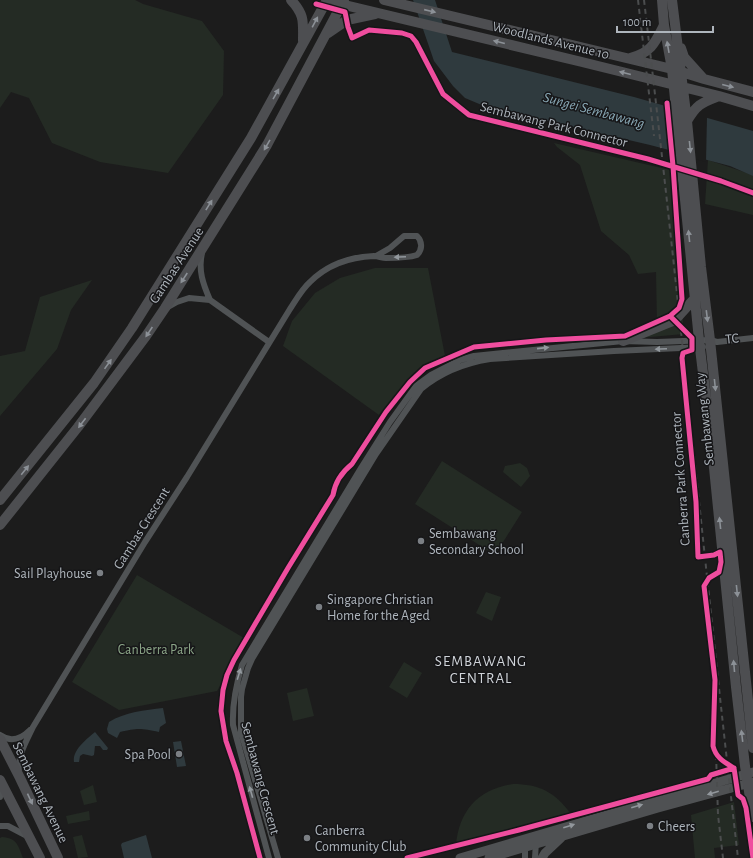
<svg xmlns="http://www.w3.org/2000/svg" width="753" height="858" font-family="'Alegreya Sans',sans-serif">
  <rect width="100%" height="100%" fill="#1c1c1c"/>
  <path fill="#242b24" d="M0,0H135L143,4L202,21L224,51L223,95L168,173L100,162L52,143L29,98L11,92L0,108Z
    M554,143L670,170L684,334L639,338L657,324L656,272L638,274L629,255L601,231L580,165L557,147Z
    M708,160L753,175V215L705,204Z
    M375,268H428L445,356L430,362L409,378L379,415L283,346L292,321L315,293L340,278Z
    M92,280L71,310L57,349L0,416V356L25,351L40,297Z
    M442,461L522,512L495,555L415,504Z
    M520,463L527,468L530,476L521,487L503,472L505,466Z
    M137,575L244,638L229,670L217,691L119,710L72,682Z
    M486,592L501,597L492,621L476,613Z
    M404,662L422,673L407,698L389,687Z
    M307,688L314,716L293,721L287,693Z
    M513,784C539,784 555,792 571,814L456,845C459,811 478,789 513,784Z
    M93,785L97,802L84,805L80,791Z
    M734,802L739,845L714,848L715,858H695L691,815Z
    M89,811L90,820L68,824L66,816Z
    M82,835L88,857L78,858L73,837Z
    M2,837C17,838 18,845 23,858H0V838Z"/>
  <path fill="#2f3a3e" d="M413,0H435L452,52L634,97L753,131V176L730,166L650,145L484,106L465,98L453,86L434,61Z
    M163,708L166,723L160,727L159,732C141,728 137,728 120,732L117,738L108,733L107,729L109,722C125,712 145,710 163,708Z
    M95,732L108,748L107,750H103L100,746H95L94,755L92,756L83,754L80,756L79,762H74C72,750 87,739 95,732Z
    M181,741L186,766L177,767L173,742Z
    M146,835L152,858H124L121,845L122,843Z"/>
  <path fill="#1c1c1c" d="M665,104L707,116L706,162L669,152Z"/>
  <g fill="none" stroke-linecap="round" stroke-linejoin="round">
    <path stroke="#505355" stroke-width="6" d="M202,253C198,270 203,284 210,300
      M168,307L177,302L189,298L210,300L269,342
      M0,735C11,743 21,739 30,730
      M19,773C17,756 26,742 33,727L145,542L187,477L290,309C296,300 302,289 310,282C327,265 350,257 374,256C378,256 382,258 386,258C396,258 408,258 417,255C422,250 423,242 417,236H404L390,248L376,256
      M0,797V785
      M0,826H8L27,836
      M269,858L233,725C232,704 236,685 242,665L361,468L390,422L416,386L431,375L460,360L474,356L623,341L657,342L710,340L717,342L753,338
      M278,858L241,732V697L242,689L248,668L252,659L376,454L421,389C440,373 465,363 490,359L614,351L703,347
      M525,858V845
      M535,858L536,842"/>
    <path stroke="#4f5153" stroke-width="9" d="M460,858L753,772
      M489,858L658,808L753,782
      M542,858L545,853L561,838"/>
    <path stroke="#4d4e51" stroke-width="10" d="M291,0C305,15 303,22 303,41
      M384,0L672,69L704,79L753,92
      M662,0L664,25L672,69L699,340L712,448L736,687L745,766L753,817
      M672,0L687,121L701,267L710,340L753,748
      M336,3L582,62L719,96L753,106
      M328,33L347,20L375,14
      M681,48L684,57L702,77
      M630,58C651,53 655,43 664,25
      M687,121C697,104 701,103 719,96
      M623,341L675,320L695,298
      M0,500L94,383L132,328L251,138L327,0
      M0,525L78,427L146,336L165,308L267,145L344,0
      M0,739L20,778L58,858
      M0,780L40,858"/>
    <path stroke="#4b4d4e" stroke-width="2" stroke-dasharray="5 4" stroke-linecap="butt" d="M638,0L654,136
      M644,0C678,286 705,572 738,858
      M714,692L718,815L723,858"/>
    <defs>
      <path id="cycleway" d="M316,4L345,12L348,27L352,38L369,30L402,33L411,36L416,42L443,94L469,115L648,159L721,181L753,193
        M667,103L673,166L682,299L679,308L670,316L692,338V350L683,353L682,358L696,502L698,557L714,555L720,552L721,562L719,572L709,578L704,586L715,680L713,746C716,758 724,762 734,768
        M734,768L738,795L743,799L746,808L753,858
        M260,858L237,773L226,741L221,711L223,690L227,675L234,660L288,568L333,495C335,482 342,472 352,464L386,412L410,382L425,368L474,347L546,340L625,336L670,316
        M407,858L519,830L708,779L711,775L734,768"/>
    </defs>
    <use href="#cycleway" stroke="#161618" stroke-width="8"/>
    <use href="#cycleway" stroke="#ef4d9e" stroke-width="5"/>
  </g>
  <defs><path id="oneway-solid" d="M-6-.8H1V-3.2L6.5 0L1 3.2V.8H-6Z"/></defs>
  <g fill="#8c9197">
    <use href="#oneway-solid" transform="translate(430 11) rotate(13)"/>
    <use href="#oneway-solid" transform="translate(315 22) rotate(-62)"/>
    <use href="#oneway-solid" transform="translate(499 42) rotate(-166)"/>
    <use href="#oneway-solid" transform="translate(668 47) rotate(-100)"/>
    <use href="#oneway-solid" transform="translate(625 73) rotate(-166)"/>
    <use href="#oneway-solid" transform="translate(728 86) rotate(14)"/>
    <use href="#oneway-solid" transform="translate(276 94) rotate(-60)"/>
    <use href="#oneway-solid" transform="translate(267 145) rotate(120)"/>
    <use href="#oneway-solid" transform="translate(690 147) rotate(84)"/>
    <use href="#oneway-solid" transform="translate(209 205) rotate(-58)"/>
    <use href="#oneway-solid" transform="translate(689 236) rotate(-96)"/>
    <use href="#oneway-solid" transform="translate(184 278) rotate(123)"/>
    <use href="#oneway-solid" transform="translate(707 316) rotate(83)"/>
    <use href="#oneway-solid" transform="translate(149 332) rotate(124)"/>
    <use href="#oneway-solid" transform="translate(108 364) rotate(-55)"/>
    <use href="#oneway-solid" transform="translate(715 385) rotate(84)"/>
    <use href="#oneway-solid" transform="translate(82 423) rotate(127)"/>
    <use href="#oneway-solid" transform="translate(25 470) rotate(-51)"/>
    <use href="#oneway-solid" transform="translate(720 523) rotate(-96)"/>
    <use href="#oneway-solid" transform="translate(737 591) rotate(84)"/>
    <use href="#oneway-solid" transform="translate(734 666) rotate(-95)"/>
    <use href="#oneway-solid" transform="translate(742 736) rotate(-97)"/>
    <use href="#oneway-solid" transform="translate(30 799) rotate(65)"/>
  </g>
  <g fill="#92989d">
    <use href="#oneway-solid" transform="translate(400 257) rotate(177)"/>
    <use href="#oneway-solid" transform="translate(543 348) rotate(-6)"/>
    <use href="#oneway-solid" transform="translate(661 349) rotate(177)"/>
    <use href="#oneway-solid" transform="translate(239 674) rotate(-73)"/>
    <use href="#oneway-solid" transform="translate(251 792) rotate(-106)"/>
  </g>
  <g fill="#92979c">
    <use href="#oneway-solid" transform="translate(713 793) rotate(164)"/>
    <use href="#oneway-solid" transform="translate(637 806) rotate(-16)"/>
    <use href="#oneway-solid" transform="translate(569 826) rotate(-17)"/>
  </g>
  <g fill="#7b7f84" stroke="#161618" stroke-width="1.5">
    <circle cx="421" cy="541" r="4"/>
    <circle cx="100" cy="573" r="4"/>
    <circle cx="319" cy="607" r="4"/>
    <circle cx="179" cy="754" r="4"/>
    <circle cx="650" cy="826" r="4"/>
    <circle cx="307" cy="838" r="4"/>
  </g>
  <g text-anchor="middle" stroke-width="3" stroke-linejoin="round" paint-order="stroke">
    <g font-size="14" fill="#aeb5bc" stroke="#161618">
      <text transform="translate(551 40) rotate(14)" y="5">Woodlands Avenue 10</text>
      <text transform="translate(554 124) rotate(14)" y="5">Sembawang Park Connector</text>
      <text transform="translate(176 265) rotate(-57)" y="5">Gambas Avenue</text>
      <text transform="translate(732 338) rotate(-6)" y="5">TC</text>
      <text transform="translate(704 419) rotate(-96)" y="5">Sembawang Way</text>
      <text transform="translate(680 479) rotate(-94)" y="5">Canberra Park Connector</text>
      <text transform="translate(141 528) rotate(-58)" y="5">Gambas Crescent</text>
      <text transform="translate(261 778) rotate(75)" y="5">Sembawang Crescent</text>
      <text transform="translate(41 792) rotate(64)" y="5">Sembawang Avenue</text>
    </g>
    <g font-size="14" fill="#aeb5bc" stroke="#161618" text-anchor="start">
      <text x="429" y="538">Sembawang<tspan x="429" dy="16">Secondary School</tspan></text>
      <text x="92" y="578" text-anchor="end">Sail Playhouse</text>
      <text x="327" y="604">Singapore Christian<tspan x="327" dy="16">Home for the Aged</tspan></text>
      <text x="171" y="759" text-anchor="end">Spa Pool</text>
      <text x="658" y="831">Cheers</text>
      <text x="315" y="835">Canberra<tspan x="315" dy="16">Community Club</tspan></text>
    </g>
    <g font-size="14" fill="#8ba587" stroke="#161618">
      <text x="156" y="654">Canberra Park</text>
    </g>
    <g font-size="15" font-style="italic" fill="#88a7b4" stroke="#161618">
      <text transform="translate(594 110) rotate(15)" y="5">Sungei Sembawang</text>
    </g>
    <g font-size="15" letter-spacing="1" fill="#cfd3d8" stroke="#161618">
      <text x="481" y="666">SEMBAWANG<tspan x="481" dy="17">CENTRAL</tspan></text>
    </g>
  </g>
  <path d="M617 26v6h96v-6" fill="none" stroke="#aeb5bc" stroke-width="2"/>
  <text x="623" y="26" font-size="12" fill="#aeb5bc" stroke="#161618" stroke-width="3" paint-order="stroke">100 m</text>
</svg>
